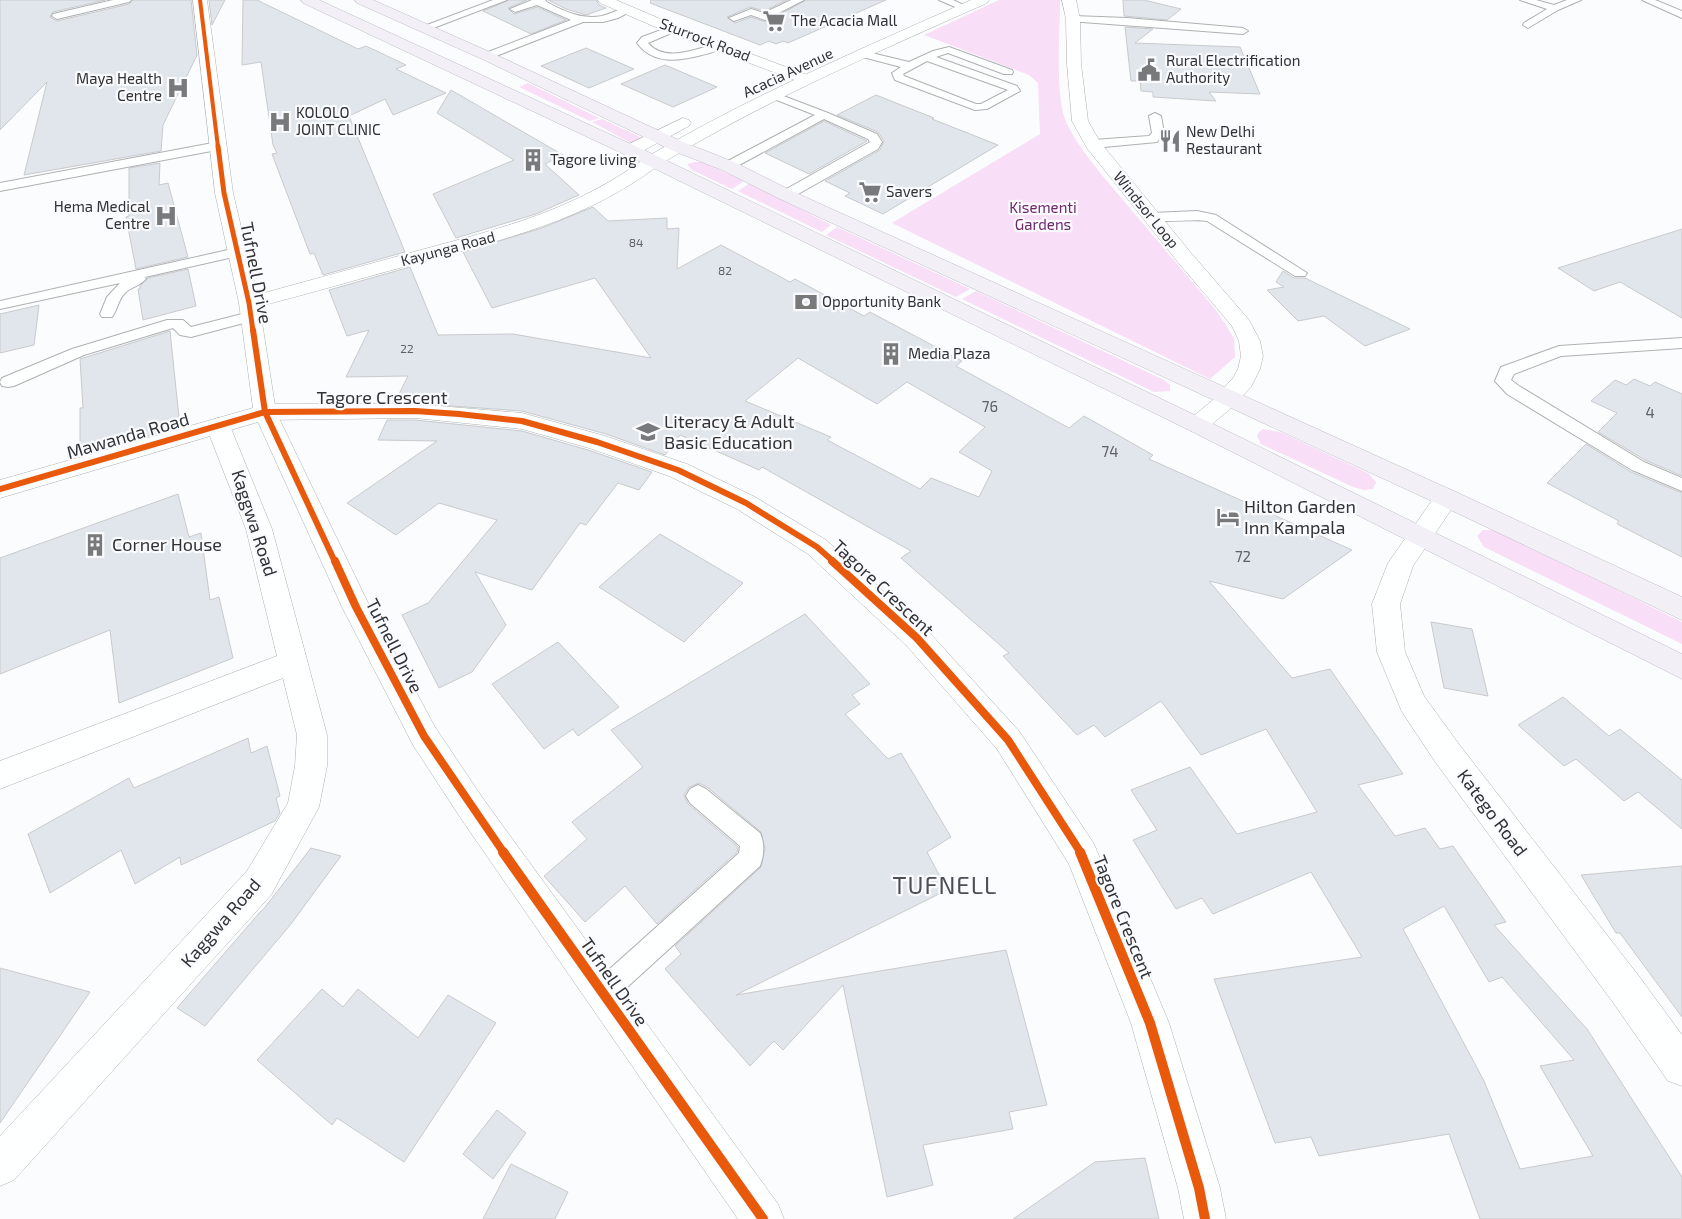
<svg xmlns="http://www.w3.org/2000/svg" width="1682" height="1219" font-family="'Exo 2',sans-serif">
  <rect width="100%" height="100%" fill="#fbfcfe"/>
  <path fill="#f8def6" d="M999,0H1060C1060,31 1055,92 1065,119C1073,139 1088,157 1101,174L1216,310L1234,338L1235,357L1210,379L892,223L1040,134L1038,83L1029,75L924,35Z
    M528,83L599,118L590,121L519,87Z
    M602,119L640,137L642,139L631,143L592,122Z
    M695,162H702L744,181L732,189L692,170L687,164Z
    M750,183L831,225L822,232L738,191Z
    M837,227L970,289L956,297L826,235Z
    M976,291L1164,380L1170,385V391L1154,392L962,299Z
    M1263,429L1280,432L1368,473L1376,482L1373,489L1364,490L1353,487L1261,444L1257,436L1259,432Z
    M1483,530H1492L1502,533L1682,622V644L1484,547L1477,536Z"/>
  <path fill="#e0e6ec" stroke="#c9cacc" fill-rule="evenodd" d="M0,0H105L53,12L50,17L57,21L129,4L133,0H191L197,55L163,125L161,151L24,175L47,82L0,130Z
    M209,0H225L212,25Z
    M243,0H257L358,49L366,46L406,65L396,69L446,93L393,115L385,99L349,116L405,252L323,275L314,253L310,254L272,154L277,153L273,145L261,62L242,65Z
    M509,0H527L508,8L514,14L537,7L566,20L531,34L483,11Z
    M548,0H596L599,5L606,8L586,15L566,9Z
    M651,0H787L764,11L750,7L727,17L735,23L751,17L766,22L806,0H886L788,43L783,41L776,44L769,41L760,45L650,3Z
    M1123,0H1144L1181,9L1167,20L1124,16Z
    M1125,27L1153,29L1135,43L1240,47L1260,94L1209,92L1216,101L1153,97V92L1141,91L1140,81H1131Z
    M586,48L634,69L589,88L541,66Z
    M665,65L717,87L673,107L621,84Z
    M451,90L563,155L545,164L579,195L536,214L456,238L433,194L514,160L437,113Z
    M876,95L934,118L932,119L998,145L883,214L845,196L850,193L825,181L880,150L884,141L878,132L837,115Z
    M824,121L867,141L809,174L765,153Z
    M160,163L159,185L168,183L188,257L136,269L126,217L129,216V168Z
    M593,207L608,221L667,218V229L679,228L677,269L721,245L790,282L795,279L864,316L870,312L962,361L956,366L1069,428L1084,416L1153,455L1149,459L1352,550L1283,599L1209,581L1292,678L1330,669L1403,774L1358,785L1395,836L1425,828L1440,849L1453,846L1506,922L1494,925L1587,1029L1682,1177V1219H1480L1449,1134L1319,1156L1311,1137L1275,1143L1214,979L1362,957L1311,872L1213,914L1202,898L1176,909L1133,840L1157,830L1131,790L1190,767L1237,834L1317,812L1266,729L1201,755L1161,701L1105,737L1094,725L1077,735L1003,656L1009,653L901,558L911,551L762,467L759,470L680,435L665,455L606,434L522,411L395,402L408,376L346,377L369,330L347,336L329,290L410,267L438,335L513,334L651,358L595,278L492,308L463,252L542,228ZM798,358L877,404L907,382L985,427L959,452L992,471L979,497L931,478L920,489L827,440L831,437L745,401ZM1444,906L1489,982L1502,977L1574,1060L1540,1066L1593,1156L1520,1169L1484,1081L1403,929Z
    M1682,229V318L1620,282L1594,291L1558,268Z
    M188,269L196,306L143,320L138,289H140V286L148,278Z
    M1283,271L1294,278H1305L1410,329L1365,346L1324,316L1298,321L1267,290L1284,287L1276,282Z
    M39,305L34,345L0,353V314Z
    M170,331L180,427L80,455V408H83L80,359Z
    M1634,379L1650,386L1655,382L1682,394V476L1645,460L1598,432L1617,413L1591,401L1615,380L1626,385Z
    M387,420H415L522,431L588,450L652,472L639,490L618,483L586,525L580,523L532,590L475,572L506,625L472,672L439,688L402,615L428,603L497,520L439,503L396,535L347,503L437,441L378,440Z
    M1586,444L1631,472L1682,493V557L1617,524L1619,521L1547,483Z
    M178,494L189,537L201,533L210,600L219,597L233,658L119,703L110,630L0,674V558Z
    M660,534L743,583L684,642L599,587Z
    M805,614L870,684L852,695L860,704L845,714L888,759L901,753L951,837L927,852L947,890L736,995L1006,950L1047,1105L1009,1112L1013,1129L923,1145L933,1185L887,1197L843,985L783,1050L774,1041L750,1066L665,969L681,954L675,946L761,867L765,849L761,832L707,787L699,783L689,787L684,795L688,804L738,847L737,852L657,924L625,886L585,922L544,876L587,839L572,822L643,767L611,730Z
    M1431,622L1472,629L1488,696L1444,688Z
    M558,642L619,707L578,736L573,729L544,749L492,684Z
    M1563,697L1609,736L1620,729L1682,780V829L1638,792L1624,801L1576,759L1564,766L1518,725Z
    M248,738L251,753L267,746L280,796L276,798L280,813L275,821L181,865L180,857L135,884L121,850L50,893L28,834L129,778L134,788Z
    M311,848L341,856L291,924L205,1026L177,1008L261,911H262Z
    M1682,866V1017L1620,933H1616L1581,875Z
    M0,968L90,992L0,1123Z
    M322,989L343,1007L358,989L418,1038L448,995L496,1023L404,1162L337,1118L332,1125L257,1060Z
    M497,1110L526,1133L493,1179L463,1154Z
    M1145,1158L1159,1219H1013L1095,1162Z
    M511,1164L568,1192L555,1219H483Z"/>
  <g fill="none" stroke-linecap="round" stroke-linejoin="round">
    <defs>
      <path id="lane" d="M113,0H131L129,2L57,19L52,16L53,14Z
        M493,0H507L428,30L424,31L419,28Z
        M532,0H546L545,1C563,11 581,20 602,16C611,14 619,9 628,7L633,10L618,18L603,22H583L491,58H483L482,56L483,54L571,20L537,5L515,12L510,9Z
        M791,0H804L765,20L751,15L734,21L729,18L751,9L764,13Z
        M939,0H953L970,8L965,11L962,10Z
        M1520,0H1536L1554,5L1567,0H1581L1558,10L1528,28L1523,25L1524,23L1547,9Z
        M1642,0H1655L1682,11V18Z
        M1073,16L1127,18L1243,28L1248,31L1243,34L1069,21V17Z
        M672,26L677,29L676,31L648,43C666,64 697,48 719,43L724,46C719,51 710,53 702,55C679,61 653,65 637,43L642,37Z
        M949,47L1012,70L1013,72L1012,74H1004L948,53L936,57L1017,86L1020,91L987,109L975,110L895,80L892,73L901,67L859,56L858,54L863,51L909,62L933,51ZM927,61L1008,90L981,104H976L904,76L903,74Z
        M773,92L828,113L877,134L882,142L878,149L791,198H781L780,195L781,192L870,142L868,139L824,119L732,169H724L722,166L724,163L815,115L769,97L767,95Z
        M1155,113L1161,116L1164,133L1157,142L1093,148L1087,144L1093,140L1149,136L1152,133L1149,116Z
        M218,142L222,143L224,146L222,149L0,191V183Z
        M1197,211L1216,215L1307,273L1305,276H1295L1207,221C1193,218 1153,225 1145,217L1152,213Z
        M237,248L242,249L244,252L242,255L145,277L146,279C141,285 132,287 126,292C118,299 118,309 112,317H102L100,314L107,297L120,283L0,309V301Z
        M250,312L255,314L258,317L255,320L191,337L180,335L173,328L84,355L14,386L8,387L2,386L0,382L2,378L72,349L167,320H183L191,327Z
        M1682,338V348L1561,356L1514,374L1511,380L1519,386L1644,462L1682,478V491L1632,470L1507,394L1495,381L1501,367L1559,346Z
        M698,785L706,789L760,833C765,844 764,855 760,866L612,1001L603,1005L594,1001L590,992L594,983L739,853L740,846L690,803L686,796L690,789Z"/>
      <path id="street" d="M598,0H616L677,26L810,76L813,79L810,82H800L667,32L600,3Z
        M1062,0H1076L1080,19L1081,64L1088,121L1100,142L1191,253L1249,320L1260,341L1263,356L1260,369L1251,387L1230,409L1205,430L1197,433L1189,430L1185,425L1189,420L1214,399L1233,378L1238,369L1241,356L1239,341L1232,326L1177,261L1087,148L1072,121L1067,64L1066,19Z
        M653,156L659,157L662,161L659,165C583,222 504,239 414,264C359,279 304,295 249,309L242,307L239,303L242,299C300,283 359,267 417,251C502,228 574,211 647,157Z
        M265,404H415L522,413L605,436L687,464L755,497L826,540L927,630L1019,731L1094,844L1169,1023L1220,1188L1226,1219H1184L1178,1188L1131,1023L1069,864L997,749L907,646L808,554L737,509L669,476L589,448L522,429L415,418L265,420L257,417L254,412L257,407Z
        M218,418L226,421L230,426L272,529L327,735V766L319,807L271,895L14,1180L0,1186V1136L247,871L288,803L295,766L297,735L283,678L0,789V761L277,656L246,529L206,426L210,421Z
        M1447,489L1456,492L1459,498L1413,566L1400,604L1405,652L1424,696L1458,743L1638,975L1682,1035V1086L1668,1081L1612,1001L1436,763L1402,712L1377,652L1372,604L1388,563L1438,492Z"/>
      <path id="secondary" d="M193,0H207L233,193L259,303L276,412L369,605L435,727L484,800L778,1204L784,1219H738L462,820L413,745L342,607L258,422L0,498V480L253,408L239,303L215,193Z
        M971,0H989L987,3C875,53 764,101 659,165H647L644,161L647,157C751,96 861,49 971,0Z
        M683,118L689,120L691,123L689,126L637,154H625L623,150L625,146Z"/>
      <path id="primary" d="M301,0H319L659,157L1205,420L1682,654V679L1189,430L647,165L303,3Z
        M355,0H373L492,53L683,142L734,162L792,191L1456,492L1682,597V620L1438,504L780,199L722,170L671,150L482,59L357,3Z"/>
    </defs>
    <use href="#lane" stroke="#afb0b2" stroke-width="2"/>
    <use href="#street" stroke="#afb0b2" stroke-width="1"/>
    <use href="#secondary" stroke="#afb0b2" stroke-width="1"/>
    <use href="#primary" stroke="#c1bdc9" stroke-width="1"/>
    <use href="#lane" fill="#feffff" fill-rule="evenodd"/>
    <use href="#street" fill="#feffff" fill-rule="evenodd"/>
    <use href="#secondary" fill="#feffff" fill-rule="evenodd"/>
    <use href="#primary" fill="#f2f0f6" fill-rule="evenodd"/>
    <defs>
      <path id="cycleway-far4" d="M200,0L218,147"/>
      <path id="cycleway-far3" d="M218,146L224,193L249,303L253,331"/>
      <path id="cycleway-far2" d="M253,330L265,412L335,562
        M0,489L265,412L415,411L459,414L522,421L597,442L678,470L746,503L817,547L834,562"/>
      <path id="cycleway-far1" d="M335,561L356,607L424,736L504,853
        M832,561L917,638L1008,740L1081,853"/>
      <path id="cycleway" d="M503,852L763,1219
        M1080,852L1150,1023L1199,1188L1205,1219"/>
    </defs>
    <use href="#cycleway-far4" stroke="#fafbff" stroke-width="5.5"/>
    <use href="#cycleway-far3" stroke="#fafbff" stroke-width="7"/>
    <use href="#cycleway-far2" stroke="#fafbff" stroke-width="9"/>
    <use href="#cycleway-far1" stroke="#fafbff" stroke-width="11"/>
    <use href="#cycleway" stroke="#fafbff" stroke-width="13"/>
    <use href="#cycleway-far4" stroke="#e8590c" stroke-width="4"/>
    <use href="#cycleway-far3" stroke="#e8590c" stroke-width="5"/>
    <use href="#cycleway-far2" stroke="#e8590c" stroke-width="6"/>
    <use href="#cycleway-far1" stroke="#e8590c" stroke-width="8"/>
    <use href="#cycleway" stroke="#e8590c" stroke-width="10"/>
  </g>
  <defs>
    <symbol id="supermarket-bare" viewBox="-9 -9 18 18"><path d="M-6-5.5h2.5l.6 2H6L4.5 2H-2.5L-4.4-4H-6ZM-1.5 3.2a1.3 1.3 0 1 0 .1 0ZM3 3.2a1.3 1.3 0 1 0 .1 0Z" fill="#78797b" stroke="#fafbff" stroke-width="2.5" paint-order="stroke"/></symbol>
    <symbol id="civic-bare" viewBox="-9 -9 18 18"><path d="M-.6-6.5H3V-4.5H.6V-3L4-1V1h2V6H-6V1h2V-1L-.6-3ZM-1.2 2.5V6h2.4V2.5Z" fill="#78797b" stroke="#fafbff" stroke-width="2.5" paint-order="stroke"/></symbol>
    <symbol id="hospital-bare" viewBox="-9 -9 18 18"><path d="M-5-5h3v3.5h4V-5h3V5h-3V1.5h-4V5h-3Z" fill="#78797b" stroke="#fafbff" stroke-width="2.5" paint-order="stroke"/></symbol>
    <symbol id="restaurant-bare" viewBox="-9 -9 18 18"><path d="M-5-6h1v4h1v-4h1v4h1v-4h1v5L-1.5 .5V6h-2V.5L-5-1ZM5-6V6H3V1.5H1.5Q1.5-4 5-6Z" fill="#78797b" stroke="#fafbff" stroke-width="2.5" paint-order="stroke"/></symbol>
    <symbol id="building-bare" viewBox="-9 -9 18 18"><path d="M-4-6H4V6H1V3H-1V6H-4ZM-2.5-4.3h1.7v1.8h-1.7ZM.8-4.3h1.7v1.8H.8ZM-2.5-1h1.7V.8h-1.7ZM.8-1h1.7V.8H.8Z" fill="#78797b" stroke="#fafbff" stroke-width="2.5" paint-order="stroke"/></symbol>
    <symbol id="bank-bare" viewBox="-9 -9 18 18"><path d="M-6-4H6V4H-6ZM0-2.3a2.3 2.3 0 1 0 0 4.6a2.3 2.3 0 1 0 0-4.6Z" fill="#78797b" stroke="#fafbff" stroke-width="2.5" paint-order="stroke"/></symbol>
    <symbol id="university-bare" viewBox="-9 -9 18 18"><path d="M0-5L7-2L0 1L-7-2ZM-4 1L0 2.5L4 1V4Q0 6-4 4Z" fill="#78797b" stroke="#fafbff" stroke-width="2.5" paint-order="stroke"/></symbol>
    <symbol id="hotel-bare" viewBox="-9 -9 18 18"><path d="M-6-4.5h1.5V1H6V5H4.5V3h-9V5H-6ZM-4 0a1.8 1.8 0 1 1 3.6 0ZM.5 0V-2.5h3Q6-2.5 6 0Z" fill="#78797b" stroke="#fafbff" stroke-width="2.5" paint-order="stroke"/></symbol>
  </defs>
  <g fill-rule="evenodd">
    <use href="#supermarket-bare" x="758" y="5" width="32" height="32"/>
    <use href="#civic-bare" x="1133" y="54" width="32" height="32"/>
    <use href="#hospital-bare" x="162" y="72" width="32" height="32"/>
    <use href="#hospital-bare" x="264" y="106" width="32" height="32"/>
    <use href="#restaurant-bare" x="1154" y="125" width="32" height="32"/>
    <use href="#building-bare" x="517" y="144" width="32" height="32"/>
    <use href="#supermarket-bare" x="854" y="176" width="32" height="32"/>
    <use href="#hospital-bare" x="150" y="200" width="32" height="32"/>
    <use href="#bank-bare" x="790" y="286" width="32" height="32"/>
    <use href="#building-bare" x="875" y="338" width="32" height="32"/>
    <use href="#university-bare" x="632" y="416" width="32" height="32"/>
    <use href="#hotel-bare" x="1212" y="501" width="32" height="32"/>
    <use href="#building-bare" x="79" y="529" width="32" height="32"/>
  </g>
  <g text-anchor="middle" stroke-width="4.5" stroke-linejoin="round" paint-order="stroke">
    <g font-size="12" fill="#5e6064">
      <text x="636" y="247">84</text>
      <text x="725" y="275">82</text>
      <text x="407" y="353">22</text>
    </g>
    <g font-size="15" fill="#323235" stroke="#fafbff" text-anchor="start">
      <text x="791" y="26">The Acacia Mall</text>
      <text x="1166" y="66">Rural Electrification<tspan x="1166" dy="17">Authority</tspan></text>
      <text x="162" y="84" text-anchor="end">Maya Health<tspan x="162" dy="17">Centre</tspan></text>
      <text x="296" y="118">KOLOLO<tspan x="296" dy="17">JOINT CLINIC</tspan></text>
      <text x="1186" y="137">New Delhi<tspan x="1186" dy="17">Restaurant</tspan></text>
      <text x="550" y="165">Tagore living</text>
      <text x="886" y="197">Savers</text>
      <text x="150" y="212" text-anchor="end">Hema Medical<tspan x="150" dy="17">Centre</tspan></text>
      <text x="822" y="307">Opportunity Bank</text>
      <text x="908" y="359">Media Plaza</text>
    </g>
    <g font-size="15" fill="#323235" stroke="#fafbff">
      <text transform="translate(705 40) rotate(21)" y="5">Sturrock Road</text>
      <text transform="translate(788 73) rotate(-25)" y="5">Acacia Avenue</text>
      <text transform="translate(1146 210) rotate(51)" y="5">Windsor Loop</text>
      <text transform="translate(448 249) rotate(-15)" y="5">Kayunga Road</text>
    </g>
    <g font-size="15" fill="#70256b" stroke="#fafbff">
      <text x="1043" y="213">Kisementi<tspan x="1043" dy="17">Gardens</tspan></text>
    </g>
    <g font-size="15" fill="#5e6064">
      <text x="990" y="412">76</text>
      <text x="1650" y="418">4</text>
      <text x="1110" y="457">74</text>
      <text x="1243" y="562">72</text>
    </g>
    <g font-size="18" fill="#323235" stroke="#fafbff">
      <text transform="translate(256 273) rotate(79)" y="6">Tufnell Drive</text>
      <text x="382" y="404">Tagore Crescent</text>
      <text transform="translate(128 436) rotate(-16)" y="6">Mawanda Road</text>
      <text transform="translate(254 523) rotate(72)" y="6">Kaggwa Road</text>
      <text transform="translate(883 588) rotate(43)" y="6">Tagore Crescent</text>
      <text transform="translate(394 646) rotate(63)" y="6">Tufnell Drive</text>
      <text transform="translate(1492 813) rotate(53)" y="6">Katego Road</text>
      <text transform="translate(1123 917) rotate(68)" y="6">Tagore Crescent</text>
      <text transform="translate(221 923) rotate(-49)" y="6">Kaggwa Road</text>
      <text transform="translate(614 982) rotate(55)" y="6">Tufnell Drive</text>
    </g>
    <g font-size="18" fill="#323235" stroke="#fafbff" text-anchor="start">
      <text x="664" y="428">Literacy &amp; Adult<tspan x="664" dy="21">Basic Education</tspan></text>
      <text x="1244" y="513">Hilton Garden<tspan x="1244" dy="21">Inn Kampala</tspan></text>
      <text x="112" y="551">Corner House</text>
    </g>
    <g font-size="24" letter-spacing="1" fill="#4c4e53" stroke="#fafbff">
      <text x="945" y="894">TUFNELL</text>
    </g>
  </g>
</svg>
